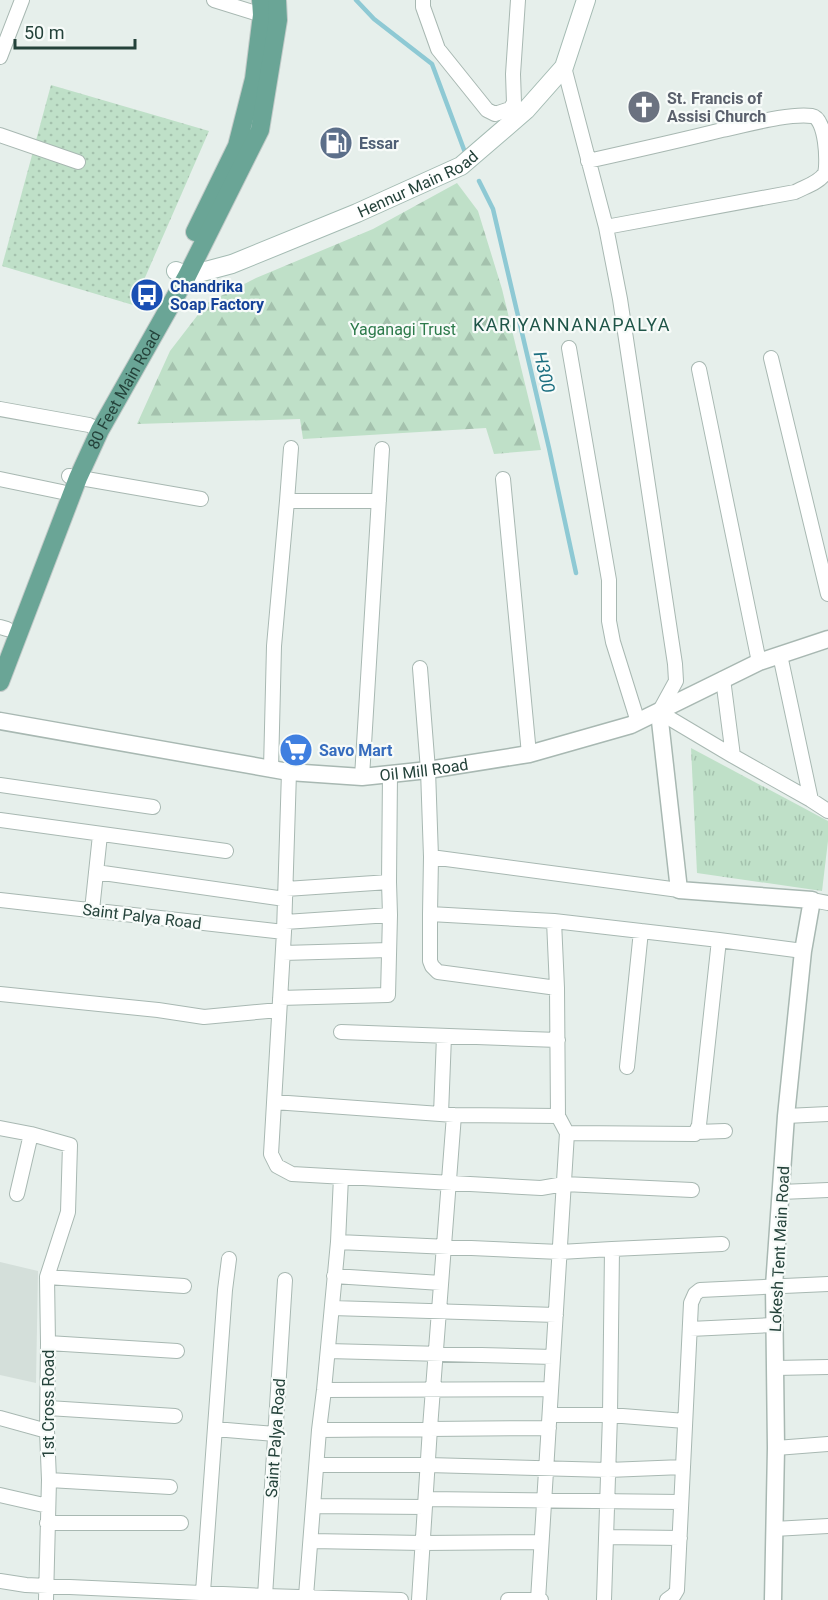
<svg xmlns="http://www.w3.org/2000/svg" width="828" height="1600" font-family="Roboto,sans-serif">
  <defs>
    <pattern id="grass-dots" width="8" height="8" patternUnits="userSpaceOnUse" patternTransform="scale(1.5)"><rect width="8" height="8" fill="#bfe0c8"/><path d="M2 2h.1M6 6h.1" fill="none" stroke="#a4c1ad" stroke-width="1.8" stroke-linecap="round"/></pattern>
    <pattern id="forest-firs" width="22" height="20" patternUnits="userSpaceOnUse" patternTransform="scale(1.5)"><rect width="22" height="20" fill="#bfe0c8"/><path d="M5 1l3.5 6h-7zM16 11l3.5 6h-7z" fill="#a4c1ad"/></pattern>
    <pattern id="park-tufts" width="24" height="20" patternUnits="userSpaceOnUse" patternTransform="scale(1.5)"><rect width="24" height="20" fill="#bfe0c8"/><path d="M3 7l-1-3M5 7V3M7 7l1-3M15 17l-1-3M17 17v-4M19 17l1-3" fill="none" stroke="#a4c1ad"/></pattern>
  </defs>
  <rect width="100%" height="100%" fill="#e6efeb"/>
  <path fill="#d4dfda" d="M0,1262L38,1271L36,1383L0,1375Z"/>
  <path fill="url(#grass-dots)" d="M51,85L209,131L133,305L2,266Z"/>
  <path fill="url(#forest-firs)" d="M457,183L478,211L502,289L541,450L494,454L486,428L303,439L300,419L137,424L170,351L207,303L256,278L373,229Z"/>
  <path fill="url(#park-tufts)" d="M691,748L828,821V841L822,891L697,873Z"/>
  <g fill="none" stroke-linecap="round" stroke-linejoin="round">
    <path stroke="#8ec9d4" stroke-width="4.5" d="M356,0L374,19L432,64L466,155
      M479,181L493,209L549,448L576,573"/>
    <defs>
      <path id="minor" d="M214,0L262,15L269,16
        M423,0V7L438,49L487,110L495,114L510,109L521,115
        M0,57L22,0
        M564,67L606,227L620,299L675,664L676,681L659,712L733,756L811,800L828,811
        M510,109L514,103L513,74L518,0
        M0,135L78,162
        M588,161C633,151 678,141 722,130C747,125 788,113 812,116C826,118 828,163 825,173C819,183 804,187 795,192L606,227
        M569,348L609,580V621L613,642L638,722
        M771,358L828,594
        M699,369L759,662
        M0,409L89,425L100,430
        M69,476L201,499
        M0,479L62,492
        M503,479L529,754
        M287,501L291,448
        M0,627L7,629
        M780,655L811,800
        M420,668L428,770L431,857L679,890
        M723,679L733,756
        M271,769L274,646L287,501H379
        M362,777L382,449
        M0,785L153,807
        M0,820L226,851
        M431,857L430,914L554,921L557,988L558,1116
        M96,872L285,899
        M389,882L390,774
        M0,900L284,932L271,1154L277,1166L292,1174L541,1188L564,1184L692,1190
        M812,900L828,903
        M92,910L100,835
        M430,914V961L432,966L438,972L557,988
        M554,921L719,940
        M285,922L390,915
        M284,932L289,772
        M283,953L389,950
        M0,994L158,1010L204,1017L279,1010
        M280,998L388,995L390,915L389,882L286,889
        M341,1032L558,1040
        M627,1067L641,931
        M274,1102L454,1115L558,1116L567,1133L538,1600
        M441,1114L444,1036
        M786,1116L828,1114
        M0,1128L31,1134L70,1145L68,1212L47,1277L48,1343L47,1431L49,1480L46,1600
        M697,1132L725,1131
        M567,1133L695,1134L699,1125L719,940L803,951
        M781,1192L828,1190
        M17,1194L31,1134
        M338,1242L560,1252L612,1249L610,1415L604,1600
        M612,1249L722,1244
        M334,1276L441,1283
        M47,1277L184,1286
        M332,1308L556,1315
        M690,1329L774,1325
        M48,1343L177,1351
        M328,1351L553,1357
        M775,1368L828,1367
        M324,1390L551,1389
        M48,1408L175,1416
        M550,1415H610L685,1421
        M0,1418L47,1431
        M215,1429L275,1434
        M319,1430L549,1428
        M776,1448L828,1444
        M317,1465H428L608,1470L683,1467
        M49,1480L170,1487
        M0,1495L48,1506
        M426,1499L681,1502
        M314,1506L425,1507
        M47,1523H181
        M774,1529L828,1526
        M606,1537L680,1538
        M311,1541L423,1543L541,1542
        M0,1581L26,1585L265,1596L401,1600
        M203,1592L225,1290L229,1259
        M265,1596L285,1280
        M306,1596L319,1430L324,1390L338,1242L341,1177
        M419,1600L430,1428L454,1115
        M508,1600H541
        M667,1600L674,1595L677,1590L691,1303L695,1294L700,1290L828,1284"/>
      <g id="tertiary">
        <path d="M659,712L679,890L812,900L803,951L786,1116L774,1286L776,1448L773,1600"/>
        <path id="s1" d="M0,721L289,772L362,777L428,770L529,754L631,725L759,662L828,639"/>
      </g>
      <g id="secondary">
        <path id="s2" d="M176,271L187,276L232,264L357,213L461,166L526,110L564,67L586,0"/>
      </g>
      <g id="primary">
        <path d="M195,232L237,146L254,79L262,15L261,0"/>
        <path id="s3" d="M0,682L78,478L100,430L187,276L260,130L278,20L277,0"/>
      </g>
    </defs>
    <use href="#minor" stroke="#a8b8b2" stroke-width="16"/>
    <use href="#tertiary" stroke="#a8b8b2" stroke-width="19"/>
    <use href="#secondary" stroke="#a4bbb3" stroke-width="20"/>
    <use href="#primary" stroke="#c2cac8" stroke-width="20"/>
    <use href="#minor" stroke="#fff" stroke-width="14"/>
    <use href="#tertiary" stroke="#fff" stroke-width="16"/>
    <use href="#secondary" stroke="#fff" stroke-width="18"/>
    <use href="#primary" stroke="#6aa596" stroke-width="18"/>
  </g>
  <defs>
    <symbol id="church-disc" viewBox="-11 -11 22 22"><circle r="9.5" fill="#6b7280" stroke="#f7fbf9"/><path d="M-1.2-6h2.4v3.5h3.3v2.4h-3.3V6h-2.4V-.1h-3.3v-2.4h3.3Z" fill="#fff"/></symbol>
    <symbol id="fuel-disc" viewBox="-11 -11 22 22"><circle r="9.5" fill="#5c6f8a" stroke="#f7fbf9"/><path d="M-5.5-6h7V0h2V4h1.3V-2.5L3-4.5l.8-.8L6-3V5H2.5V1h-1V6h-7ZM-4.2-4.7v3.2H.2V-4.7Z" fill="#fff"/></symbol>
    <symbol id="bus-disc" viewBox="-11 -11 22 22"><circle r="9.5" fill="#1a4fb4" stroke="#f7fbf9"/><path d="M-5-6H5V4H4V6H2V4H-2V6H-4V4H-5ZM-3.5-4V0h7V-4ZM-3.5 1.2v1.5H-2V1.2ZM2 1.2v1.5H3.5V1.2Z" fill="#fff"/></symbol>
    <symbol id="supermarket-disc" viewBox="-11 -11 22 22"><circle r="9.5" fill="#3f7fe0" stroke="#f7fbf9"/><path d="M-6-5.5h2.5l.6 2H6L4.5 2H-2.5L-4.4-4H-6ZM-1.5 3.2a1.3 1.3 0 1 0 .1 0ZM3 3.2a1.3 1.3 0 1 0 .1 0Z" fill="#fff"/></symbol>
  </defs>
  <g fill-rule="evenodd">
    <use href="#church-disc" x="625" y="88" width="38" height="38"/>
    <use href="#fuel-disc" x="317" y="124" width="38" height="38"/>
    <use href="#bus-disc" x="128" y="276" width="38" height="38"/>
    <use href="#supermarket-disc" x="277" y="731" width="38" height="38"/>
  </g>
  <g text-anchor="middle" stroke-width="4.5" stroke-linejoin="round" paint-order="stroke">
    <g font-size="16" font-weight="bold" fill="#5b616d" stroke="#f7fbf9" text-anchor="start">
      <text x="667" y="104">St. Francis of<tspan x="667" dy="18">Assisi Church</tspan></text>
    </g>
    <g font-size="16" font-weight="bold" fill="#4e5e75" stroke="#f7fbf9" text-anchor="start">
      <text x="359" y="149">Essar</text>
    </g>
    <g font-size="16" fill="#24423a" stroke="#f7fbf9">
      <text dy="6" stroke="none"><textPath href="#s2" startOffset="261">Hennur Main Road</textPath></text>
      <text dy="6" stroke="none"><textPath href="#s3" startOffset="318">80 Feet Main Road</textPath></text>
      <text dy="6" stroke="none"><textPath href="#s1" startOffset="429">Oil Mill Road</textPath></text>
      <text transform="translate(142 916) rotate(7)" y="6">Saint Palya Road</text>
      <text transform="translate(779 1249) rotate(-87)" y="6">Lokesh Tent Main Road</text>
      <text transform="translate(48 1404) rotate(-90)" y="6">1st Cross Road</text>
      <text transform="translate(275 1438) rotate(-86)" y="6">Saint Palya Road</text>
    </g>
    <g font-size="16" font-weight="bold" fill="#164399" stroke="#f7fbf9" text-anchor="start">
      <text x="170" y="292">Chandrika<tspan x="170" dy="18">Soap Factory</tspan></text>
    </g>
    <g font-size="16" fill="#2d7a4b" stroke="#f7fbf9">
      <text x="403" y="335">Yaganagi Trust</text>
    </g>
    <g font-size="16" font-weight="bold" fill="#366cbe" stroke="#f7fbf9" text-anchor="start">
      <text x="319" y="756">Savo Mart</text>
    </g>
    <g font-size="18" letter-spacing="1.5" fill="#1f5548" stroke="#f7fbf9">
      <text x="572" y="331">KARIYANNANAPALYA</text>
    </g>
    <g font-size="18" font-style="italic" fill="#1c6f80" stroke="#f7fbf9">
      <text transform="translate(544 372) rotate(77)" y="6">H300</text>
    </g>
  </g>
  <path d="M15 39v9h120v-9" fill="none" stroke="#24423a" stroke-width="3"/>
  <text x="24" y="39" font-size="18" fill="#24423a" stroke="#f7fbf9" stroke-width="4.5" paint-order="stroke">50 m</text>
</svg>
